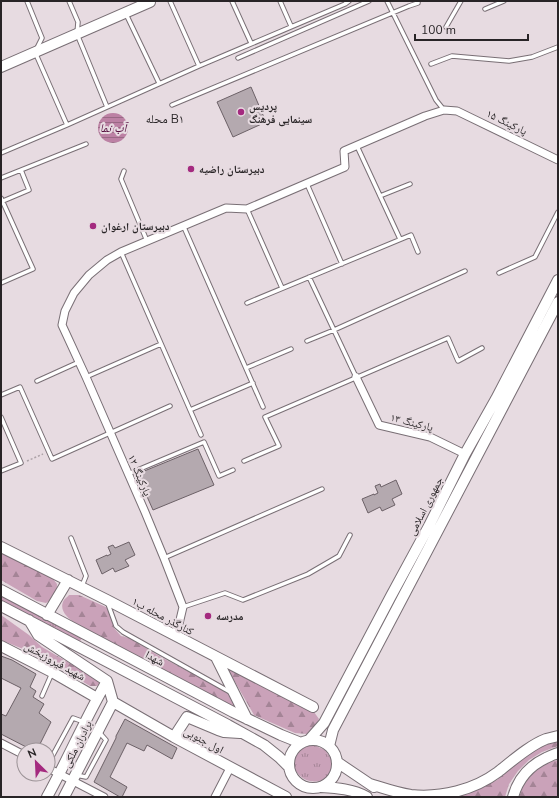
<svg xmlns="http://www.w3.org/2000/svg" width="559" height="798" font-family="'Nunito Sans','Noto Naskh Arabic',sans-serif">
  <defs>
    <pattern id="grass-tufts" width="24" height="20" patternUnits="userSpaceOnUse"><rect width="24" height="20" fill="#caa2b9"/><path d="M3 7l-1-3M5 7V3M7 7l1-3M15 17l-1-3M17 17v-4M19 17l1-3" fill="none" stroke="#a48496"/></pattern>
    <pattern id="forest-firs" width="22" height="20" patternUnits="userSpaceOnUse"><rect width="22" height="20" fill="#caa2b9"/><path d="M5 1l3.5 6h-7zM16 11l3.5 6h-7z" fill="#a48496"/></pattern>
    <pattern id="water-rules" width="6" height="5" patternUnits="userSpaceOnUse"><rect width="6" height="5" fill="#bc81a4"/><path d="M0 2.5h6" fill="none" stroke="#996985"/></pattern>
  </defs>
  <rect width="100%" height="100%" fill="#e7dbe1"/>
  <path fill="url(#grass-tufts)" d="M1,594L82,638L79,643L1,602Z
    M305,746H316L325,750L332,760V768L326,779C320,781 316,782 310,781C300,780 290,766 293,757C295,752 301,748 305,746Z"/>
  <path fill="url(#forest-firs)" d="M1,549L50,575L57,584C57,594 54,598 46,603L37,601L1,580Z
    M69,595H79L108,608L114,628L121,636L129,638L159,656L216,686L228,694L239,712L75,623C68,618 58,610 64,600C65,598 68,597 69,595Z
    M1,615L29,635L42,647L90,675L100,682L97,686H90L53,664L23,649L1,640Z
    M227,668L314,712L319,719L314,728L307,734L295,733L254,715Z
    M558,741V746L542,752L529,760L518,771L509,784L505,797H451L466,793L483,787L497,780L518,762L543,745Z
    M558,760V797H519L524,784L533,773L549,762Z"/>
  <path fill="url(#water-rules)" d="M98 128a15 15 0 1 1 30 0a15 15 0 1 1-30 0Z"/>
  <path fill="#b4a9af" stroke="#6c6167" d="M251,87L266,122L233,137L217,102Z
    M198,449L214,485L153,510L137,474Z
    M396,480L402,494L392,499L395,505L382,511L380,507L368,513L362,499L374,494V495L378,493L375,486L380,484L381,487Z
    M129,542L135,555L125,560L129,566L115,572L113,568L102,574L96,560L107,555V556L111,554L108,547L113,545L115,548Z
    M1,656L12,660L36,674L30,687L36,691L33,697L44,704L39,713L51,722L37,750H32L1,734V714L6,716L21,688L1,678Z
    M125,719L177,748L172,759L147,745L144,751L127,743L110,777L127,787L122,797H120L94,782L116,738V736Z"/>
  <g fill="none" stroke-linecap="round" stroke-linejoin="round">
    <defs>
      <path id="lane" d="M27,1L42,38L35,52L67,125
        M69,1L78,22L77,34L107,107
        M170,1L199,66
        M232,1L251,43
        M280,1L291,26
        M387,1L436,100L444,110
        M485,9L504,1
        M126,14L159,83
        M446,27L461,1
        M238,58L369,1
        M431,64L452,56L509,61L532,57L558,47
        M172,105L409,6L418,3V1
        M357,146L400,239
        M1,153L67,125L199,66L345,4L349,1
        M124,171L121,179L147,241
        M1,178L86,144
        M307,184L342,264
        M380,196L410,184
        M1,198L33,269L1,283
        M3,201L29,190L21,170
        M247,209L282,288
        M183,225L263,407
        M121,252L201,435
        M499,273L535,257L558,212
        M309,277L356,377
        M247,303L411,235L418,252
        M307,341L334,330L465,271
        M246,368L291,349
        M86,377L161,344
        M37,381L79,362
        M1,395L20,387L52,459L170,406
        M190,410L253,383
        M1,417L21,463L1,471
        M244,461L279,446L265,417L448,338L458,361L482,348
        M128,474L204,442L219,476L233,470
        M71,538L86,576L82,586
        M164,558L322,489
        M108,604L116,626L123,632L230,692
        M183,607L225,593L243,600L308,574L339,556L350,535
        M42,696L52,673
        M48,764L73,718L84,722
        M76,775L86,777L106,740L98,731"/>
      <path id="street" d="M356,377L379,425L430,437L465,454
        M174,635L179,624L183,607L164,558L145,512L86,377L62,325L65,311L74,293L89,275L107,260L121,252L226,208L247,209L345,167L344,151L425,116L444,110L457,111L558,160
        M1,743L24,755
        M48,768L104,797
        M215,797L230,768"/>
      <path id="secondary" d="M1,67L150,2V1
        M1,547L107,600L313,707
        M1,590L233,712L281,735L301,743
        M1,606L228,725L264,745L279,757L288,766
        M47,615L68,580
        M29,620L38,635L107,681L113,702
        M1,646L52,672L97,698
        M216,657L247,719
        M113,702L174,737L286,797
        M174,737L187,717L218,730L224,732L240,733
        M289 764a24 24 0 1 1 48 0a24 24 0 1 1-48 0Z
        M309,740L324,723L391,596L429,526L465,454L496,399L558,280
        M329,746L333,730L558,302
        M337,762L374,787
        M370,784C383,788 397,793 411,795C441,798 474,790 498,772C512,761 530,745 546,739C550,738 554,737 558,736
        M321,787C337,788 353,789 367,797
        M47,797C68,759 85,719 107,681
        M64,797L113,702
        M513,797C518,779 529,766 546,758C550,756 554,754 558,753"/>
    </defs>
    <use href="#lane" stroke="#796f75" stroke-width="5.5"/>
    <use href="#street" stroke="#796f75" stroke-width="9"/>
    <use href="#secondary" stroke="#796f75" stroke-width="12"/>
    <path stroke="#ada3a8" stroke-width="1.5" stroke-dasharray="2 2" stroke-linecap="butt" d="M27,461L43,454"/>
    <use href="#lane" stroke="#fff" stroke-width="3.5"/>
    <use href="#street" stroke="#fff" stroke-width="7"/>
    <use href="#secondary" stroke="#fff" stroke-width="10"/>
  </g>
  <g fill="#a42a7f" stroke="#e7dbe1" stroke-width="1.5">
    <circle cx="241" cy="112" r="4"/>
    <circle cx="191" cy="169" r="4"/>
    <circle cx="93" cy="226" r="4"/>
    <circle cx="208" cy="616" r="4"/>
  </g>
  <g text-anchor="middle" stroke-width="4" stroke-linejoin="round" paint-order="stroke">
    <g font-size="11" font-weight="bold" fill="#282426" stroke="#e7dbe1" text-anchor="start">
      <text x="249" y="110">پردیس<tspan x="249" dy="13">سینمایی فرهنگ</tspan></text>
      <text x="199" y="173">دبیرستان راضیه</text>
      <text x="101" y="230">دبیرستان ارغوان</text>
      <text x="216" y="620">مدرسه</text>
    </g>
    <g font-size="11" fill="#282426" stroke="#e7dbe1">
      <text transform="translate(507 122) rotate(26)" y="4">پارکینگ ۱۵</text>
      <text transform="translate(412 422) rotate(14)" y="4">پارکینگ ۱۳</text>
      <text transform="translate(140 475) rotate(67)" y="4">پارکینگ ۱۲</text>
      <text transform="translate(425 506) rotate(-63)" y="4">جمهوری اسلامی</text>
      <text transform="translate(163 616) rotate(28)" y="4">کنارگذر محله ب۱</text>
      <text transform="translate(155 658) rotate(28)" y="4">شهدا</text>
      <text transform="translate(55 661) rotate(29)" y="4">شهید فیروزبخش</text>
      <text transform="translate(204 740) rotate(28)" y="4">اول جنوبی</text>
      <text transform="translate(77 744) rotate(-63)" y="4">برادران ملکی</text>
    </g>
    <g font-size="12" fill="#282426" stroke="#e7dbe1">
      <text x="165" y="123">محله B۱</text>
    </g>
    <g font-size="12" font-style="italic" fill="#550e3f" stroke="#e7dbe1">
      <text x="113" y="132">آب نما</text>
    </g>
  </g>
  <rect width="559" height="798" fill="none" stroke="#282426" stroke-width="4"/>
  <g transform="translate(36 762) rotate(336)"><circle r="19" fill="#e7dbe1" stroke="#9b9296"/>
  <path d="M0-3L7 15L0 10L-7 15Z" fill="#a42a7f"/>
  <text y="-6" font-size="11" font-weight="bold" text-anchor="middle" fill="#282426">N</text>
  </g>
  <path d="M415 34v6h113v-6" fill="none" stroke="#282426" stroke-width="2"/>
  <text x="421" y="34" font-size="12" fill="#282426" stroke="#e7dbe1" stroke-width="3" paint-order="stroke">100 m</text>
</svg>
